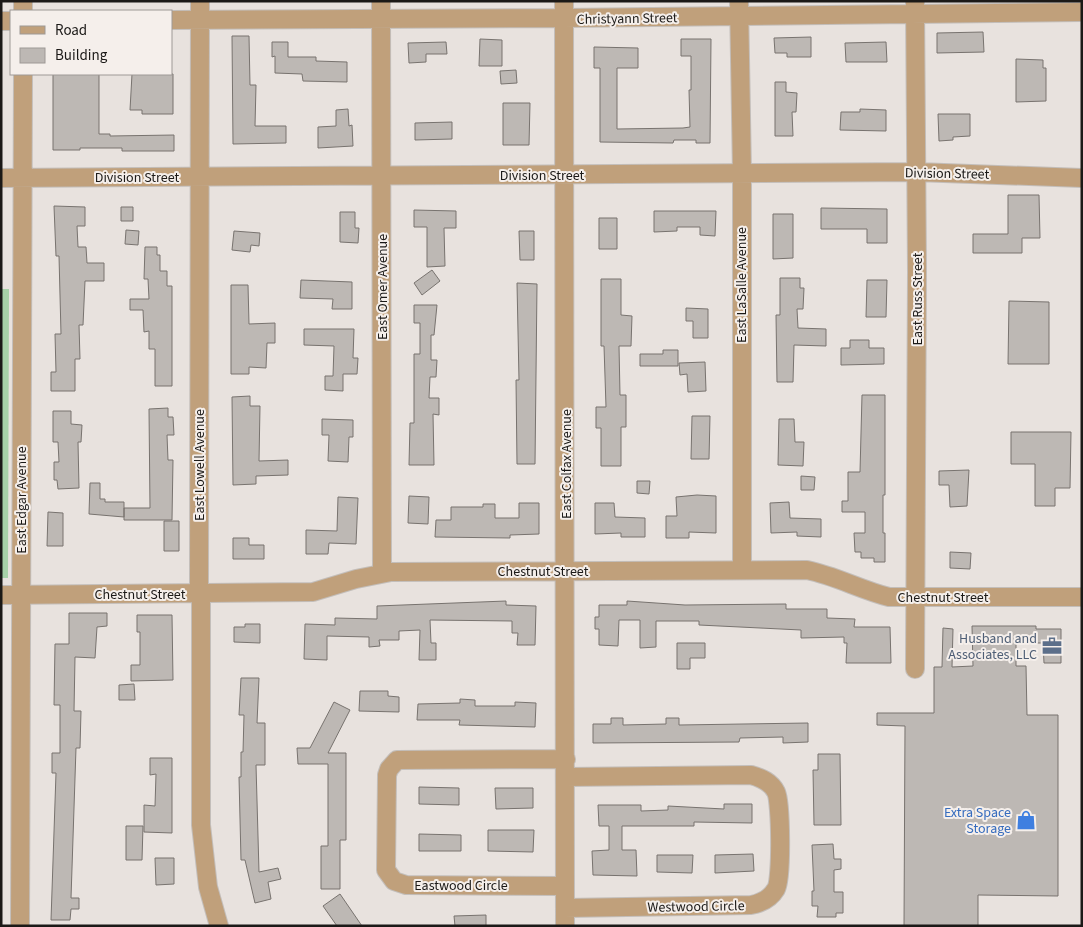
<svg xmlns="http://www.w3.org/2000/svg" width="1083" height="927" font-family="'Source Sans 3',sans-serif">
  <rect width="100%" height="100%" fill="#e8e2de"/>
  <path fill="#a7d1a8" d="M1,289H9L8,578H1Z"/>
  <path fill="#bdb8b4" stroke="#78736f" d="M983,32L984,52L937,53V33Z
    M232,36H249L250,85H256L255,126H286V143L233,144Z
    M811,37V57H787V53H775L774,38Z
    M480,39L502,40V66H479Z
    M681,39H711L710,143H696V140H674L673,143L600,142V68H594V47L638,48V68H617V129L683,128L690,127L689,90H691V56H681Z
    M272,42H288V57H316V61L347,62V82L303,81L302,74L275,73V56L272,57Z
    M446,42L447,54H426V62L409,63L408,43Z
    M886,42L887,62H846L845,43Z
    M1016,59L1043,60V68H1046V101L1016,102Z
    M516,70L517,83L501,84L500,71Z
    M53,74H99V134H110V136L174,135V151H122V148H80V150H53Z
    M132,74H173V114H142V110H130Z
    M775,82H786V92L797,93L796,112H792L793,136H775Z
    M503,103H530L529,145H503Z
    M348,109L349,126L352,125L353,146L318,148V127L336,126V110Z
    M860,109L886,110V131L840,130L841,112H860Z
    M938,114H970V136L953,137V140L939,141Z
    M452,122V139L415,140V123Z
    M1008,195H1039L1040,238H1022V253H973V234H1008Z
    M54,206L85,207V226H77L78,247H86L87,263H104V281H85L83,325H79L80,359H75V391H51V372H56L55,334H61L59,256H56Z
    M121,207H133V221H121Z
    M821,208L887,209V243H867V229H821Z
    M414,210L456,211V228H444L445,266L427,267V227H414Z
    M654,211H716L715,236L700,235V227H677V231L654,232Z
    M340,212H355V228H359L358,243L340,242Z
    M773,214H793V258L773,259Z
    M599,218H617V249H599Z
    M126,230L139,231L138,245L125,244Z
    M234,231L260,233L259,246L251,245L250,252L232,250Z
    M519,231H534V260H520Z
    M145,247H157V255H160V271H167V286H172V386H155V349H149V331L144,332L143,310H130V299H149L148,279H144Z
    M432,270L440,281L422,295L414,283Z
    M780,278H800V288H804L803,309H797L798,328L826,329V346L794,345L793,382H777L776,315H780Z
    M601,279H621V315L632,316L631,346H619L620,395H626V427H621V466H601V428H596V407H606L604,346H601Z
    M301,280L352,282V309H332L333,299L300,298Z
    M867,280H887L886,317H866Z
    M517,283L537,284L535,464H517L516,380H519Z
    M231,285H248L249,324L275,323V343H267L266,368L249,367V374H231Z
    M1009,301L1049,302V364H1008Z
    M414,305H437L434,335H431V360H437L436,377H430L429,398H439V415L433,414L434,465H409L410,423H414V354H420V323H414Z
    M686,308L708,309V338H693V321H686Z
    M304,329H354L353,358H358L357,374H343V391L325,390V376H333L334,346L304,345Z
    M850,340H869V348H884V364L841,365V348H850Z
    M663,350H678V366H640V354H663Z
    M705,362L706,391L688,392L687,374L680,375L679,363Z
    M862,395H885V495H883V533H885V562H874V558H861V552H855L854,533H865V512H842V501H848V472H860Z
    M250,396V406H260L259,461L288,460V475L256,476V484L233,485L232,397Z
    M168,408V417H173L174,435H167L168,460H173L172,520H124V508H150L149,409Z
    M53,411H71V424L82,425L81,442H78L79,488L58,489L57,480H54V462H59L58,442H53Z
    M692,416H710L709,459H691Z
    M322,419L353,420V437H349L348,462L328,461L329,435H322Z
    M779,419H794L795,442H804L803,466L778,465Z
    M1011,432H1071L1070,488H1055V506H1035V464H1011Z
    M969,470L967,506L950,507L949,485H939V471Z
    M801,476L815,477L814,490H801Z
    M637,481H650L649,494L637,493Z
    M90,483H100V499H105V502H124V517L89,514Z
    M697,495L716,496V533L689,532V538H666V516H677L676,497Z
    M409,496L429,497L428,524L408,523Z
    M338,497L358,498L356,544L329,543L328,554H306V530L337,531Z
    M789,502L790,518L821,519V537L797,536V532L771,533L770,503Z
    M519,503H539V534L510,535V538L435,537L436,520H451V507H483V504H495V518H519Z
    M595,503H614L615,517L645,518V537H621V533L595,534Z
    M48,512L63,513V546H47Z
    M164,521H179V551H164Z
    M233,538H249V545H264V559H233Z
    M950,552L971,553L970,569L950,568Z
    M506,601V605L536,606L535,645H517L518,633H512V621L430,620L431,643H436V660H419L420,630L399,631V640H379L380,646L369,647V637L327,636V660L304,659L305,624L335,625V618L377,619V606Z
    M627,601L685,605L786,604V609H827V618L855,619L854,627H890L891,663H846L847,643H844V637L801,638V630L699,625V621H656V647L640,648V620H619L618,646L599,645V629H595V617H599V605H627Z
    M69,613H107V626L97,627L95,658L75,657L74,711H81L80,748H76L71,898H79V909H71L70,920H51L56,773H52V753H60V705H54L55,644H69Z
    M137,615H172L173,680L131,681V665H140V632H137Z
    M245,624H260V643L234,642V627H245Z
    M972,626H1036V629H1061V663H1044L1043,643H1016V666H1026L1027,715H1058V896L978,895V926H904L905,726L877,725V713H934V667H942L943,628L953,629L952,667L973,666Z
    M677,643H705V658H690V669H677Z
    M241,678H259L257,723H265V765H256L259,872L278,868L281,879L268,882L271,899L255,903L245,860H241L239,777H241V752H243L244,715H239Z
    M134,684L135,700H119V685Z
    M360,691H388V696L399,697V712L359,711Z
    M460,699L475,700V706H515V702L536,703L535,727L459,725L460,720H417L418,704L460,703Z
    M334,702L350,710L328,753H346V840H340V889H321V846H328V764H298L297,748H310Z
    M611,718H623V725L666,724V718H679V725L808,723V742L783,743V737L740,738L739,742L593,743V724H611Z
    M818,754H840L841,825H814L813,770H818Z
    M150,758H172V833L144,832V805L155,806L156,774L150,775Z
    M419,787L459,788V805L419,804Z
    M495,788H533V808L496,809Z
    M724,804H752V823L694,822V826H622V850H636L637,876L593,875L592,851L609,850V826H599L598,805H641V811L668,810V806L724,809Z
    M126,826H143L142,860H126Z
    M488,830H534L533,852L488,851Z
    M419,834L461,835V851H419Z
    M833,844L834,859H841V869L834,870V892H843V913H836V917H817L818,906H812V891H814L812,845Z
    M753,854L754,871L715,873V855Z
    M657,855H693L692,873L657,872Z
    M155,858H174V884L156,885Z
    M340,894L362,926H337L323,906Z
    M486,915V926H455L454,916Z"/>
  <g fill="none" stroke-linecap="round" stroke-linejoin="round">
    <defs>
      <path id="minor" d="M23,1V11
        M200,1L199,586L201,600V825L208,887L219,926
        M381,1L382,573
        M564,1L565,926
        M739,1L742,174V570
        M171,20L564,18L1082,12
        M1,21H11
        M1,178L917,172L1082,178
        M1,595L313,592L356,579L391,572L807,570C836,576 861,590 889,597H1082
        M915,669L917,272L915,1
        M565,886L406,885L394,881L386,870L387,775L389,769L397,760L566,759
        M565,908L751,905C762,903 770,899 776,889C782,879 781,802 776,792C771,782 762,778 751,775L566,777
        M20,926L23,74"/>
    </defs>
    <use href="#minor" stroke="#c3beba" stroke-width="20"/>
    <use href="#minor" stroke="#c0a07b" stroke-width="18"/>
  </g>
  <defs>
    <symbol id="office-bare" viewBox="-9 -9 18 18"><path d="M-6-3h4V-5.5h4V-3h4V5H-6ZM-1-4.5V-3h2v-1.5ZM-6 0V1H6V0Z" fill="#5c6f8a" stroke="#f5efeb" stroke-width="2.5" paint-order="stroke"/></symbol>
    <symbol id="shop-bare" viewBox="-9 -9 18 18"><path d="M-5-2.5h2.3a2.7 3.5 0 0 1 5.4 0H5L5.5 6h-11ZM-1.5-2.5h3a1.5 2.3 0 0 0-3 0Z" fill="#3f7fe0" stroke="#f5efeb" stroke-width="2.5" paint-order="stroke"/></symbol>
  </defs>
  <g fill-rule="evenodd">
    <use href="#office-bare" x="1038" y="632" width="28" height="28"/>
    <use href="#shop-bare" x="1012" y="806" width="28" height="28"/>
  </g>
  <g text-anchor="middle" stroke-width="4" stroke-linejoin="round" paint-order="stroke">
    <g font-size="14" fill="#1b1917" stroke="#f5efeb">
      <text transform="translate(627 18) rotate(-1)" y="5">Christyann Street</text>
      <text transform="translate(947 173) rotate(1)" y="5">Division Street</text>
      <text x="542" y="180">Division Street</text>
      <text x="137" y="182">Division Street</text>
      <text transform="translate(741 285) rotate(-90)" y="5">East LaSalle Avenue</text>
      <text transform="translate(382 287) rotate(-90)" y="5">East Omer Avenue</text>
      <text transform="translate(917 299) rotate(-90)" y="5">East Russ Street</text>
      <text transform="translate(566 464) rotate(-90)" y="5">East Colfax Avenue</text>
      <text transform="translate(199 465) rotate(-90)" y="5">East Lowell Avenue</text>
      <text transform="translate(21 500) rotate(-90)" y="5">East Edgar Avenue</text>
      <text x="543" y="576">Chestnut Street</text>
      <text x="140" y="599">Chestnut Street</text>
      <text x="943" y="602">Chestnut Street</text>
      <text x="461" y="890">Eastwood Circle</text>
      <text transform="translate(696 906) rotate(-1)" y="5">Westwood Circle</text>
    </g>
    <g font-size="14" fill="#4e5e75" stroke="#f5efeb" text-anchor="end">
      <text x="1037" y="643">Husband and<tspan x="1037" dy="16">Associates, LLC</tspan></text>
    </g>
    <g font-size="14" fill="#366cbe" stroke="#f5efeb" text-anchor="end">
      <text x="1011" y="817">Extra Space<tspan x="1011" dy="16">Storage</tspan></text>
    </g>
  </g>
  <rect width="1083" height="927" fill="none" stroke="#1b1917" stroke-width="5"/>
  <rect x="10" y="10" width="162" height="65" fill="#f5efeb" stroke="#9e9996"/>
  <rect x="20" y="26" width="25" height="8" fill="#c0a07b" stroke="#9e9996"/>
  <text x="55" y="35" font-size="15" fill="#1b1917">Road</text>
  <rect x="20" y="48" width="25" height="15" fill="#bdb8b4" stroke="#9e9996"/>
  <text x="55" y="60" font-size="15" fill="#1b1917">Building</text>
</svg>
